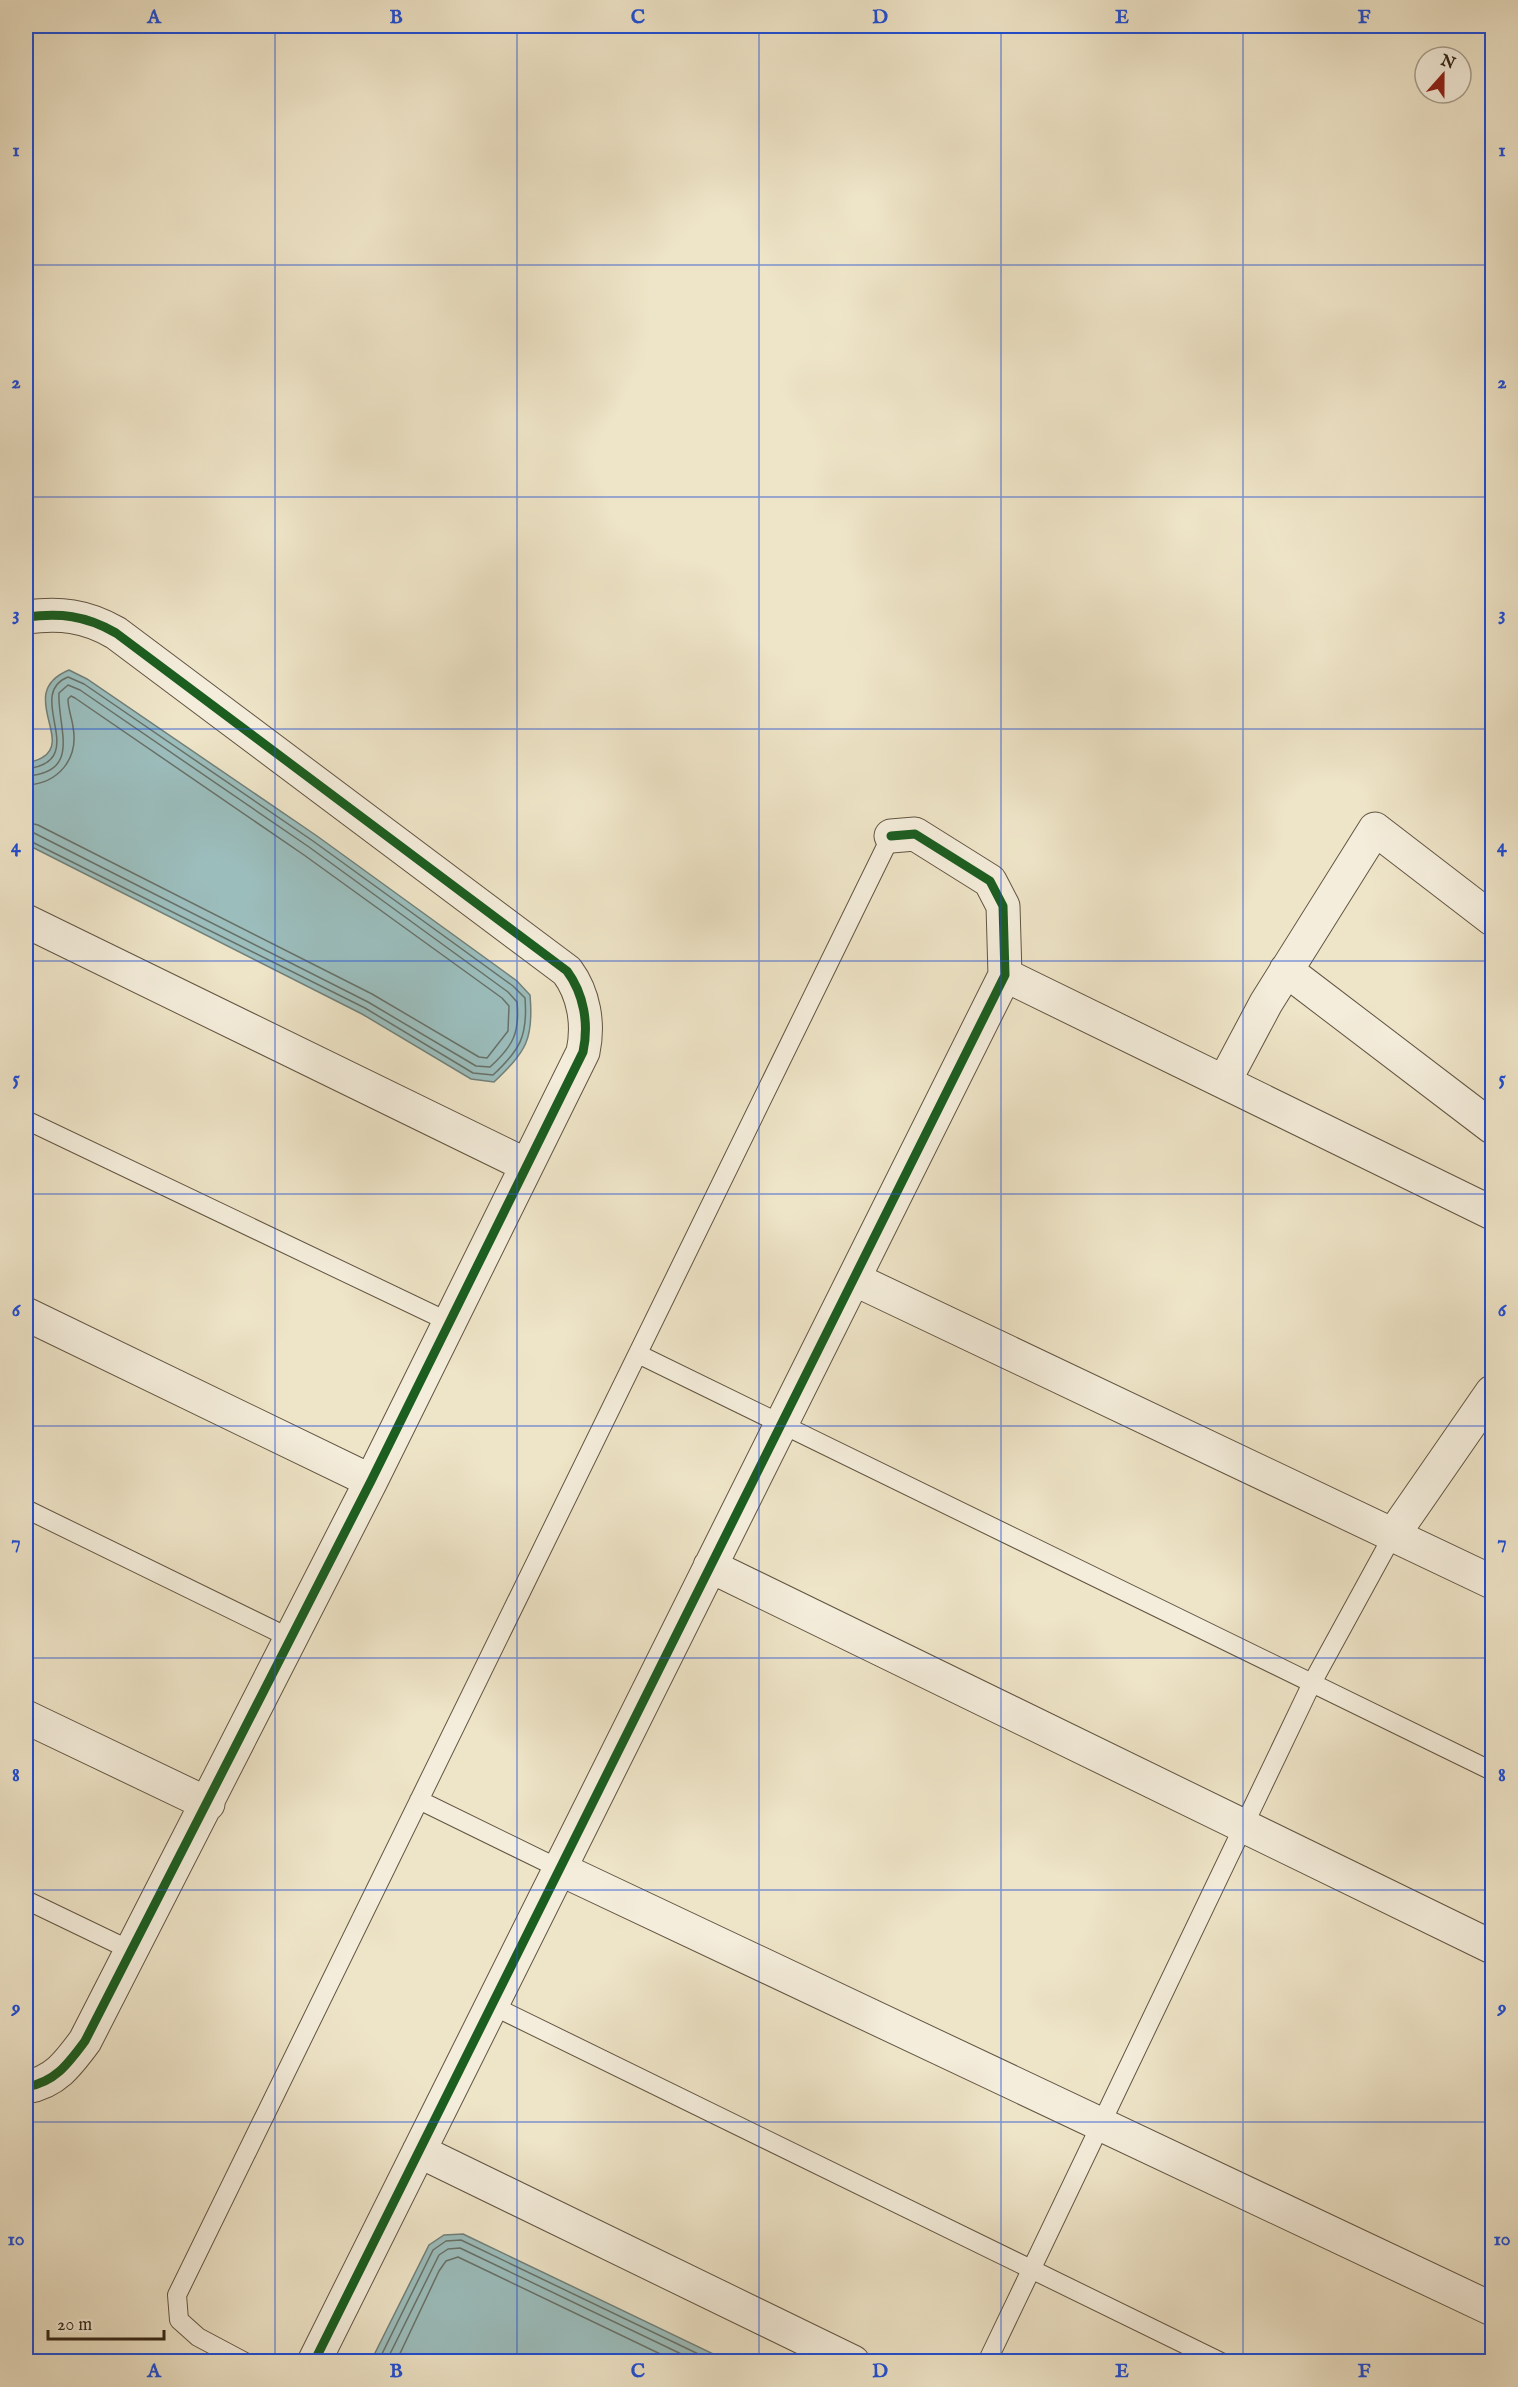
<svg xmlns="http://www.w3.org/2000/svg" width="1518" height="2387" font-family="'IM FELL English',serif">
  <rect width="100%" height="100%" fill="#eee4c7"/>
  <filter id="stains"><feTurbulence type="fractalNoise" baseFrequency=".00333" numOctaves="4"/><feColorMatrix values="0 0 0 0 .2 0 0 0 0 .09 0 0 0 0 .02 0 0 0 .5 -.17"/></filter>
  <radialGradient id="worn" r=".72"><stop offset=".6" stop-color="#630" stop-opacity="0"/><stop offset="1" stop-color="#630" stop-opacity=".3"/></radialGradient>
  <path fill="#9bbdbc" stroke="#728079" stroke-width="1.5" d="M69,670L87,679L317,836L517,981L530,995C534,1040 526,1051 494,1082L471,1079L362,1014L26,844V764C31,762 39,760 43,757C73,739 16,692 69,670Z
    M463,2234L726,2360L727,2361H371L429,2245L444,2235Z"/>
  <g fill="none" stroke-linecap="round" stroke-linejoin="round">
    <path stroke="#687168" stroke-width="1.5" d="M26,769C93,761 23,695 68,677L84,684L313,841L513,986L525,998C528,1036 520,1050 493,1075L473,1073L365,1008L26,839
      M26,776C83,773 57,727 59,693L68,685L80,690L309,847L508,992L517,1002C520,1033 513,1046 490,1067L476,1066L368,1002L34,833L26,832
      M26,785C58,784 79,759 73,727C72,718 68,709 68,699L71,696L75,698L304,855L502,998L509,1006L508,1031L487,1058L479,1057L372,994L38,825L26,822
      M378,2362L433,2250L446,2241L461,2240L715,2362
      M386,2362L439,2255L448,2249L460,2248L698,2362
      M396,2362L439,2271L446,2261L458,2257L677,2362"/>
    <defs>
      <path id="service" d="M26,1120L449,1322
        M638,1354L1492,1771
        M26,1509L292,1639
        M419,1800L560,1869
        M26,1900L132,1951
        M491,2005L1221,2362
        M245,2362L198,2337L179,2320L177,2295L891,836
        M987,2362L1312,1683L1393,1535"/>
      <path id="minor" d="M26,617C60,613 85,615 116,633L567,971C584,994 589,1024 583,1052L371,1481L85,2041C68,2064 55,2082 26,2087
        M26,921L526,1165
        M1286,970L1492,1127
        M1005,975L1492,1213
        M1224,1082L1266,1003L1375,829L1492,919
        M854,1279L1492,1582
        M26,1314L371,1481
        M1393,1535L1492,1392
        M710,1566L1492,1947
        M26,1717L208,1804
        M560,1869L1492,2309
        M419,2151L853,2362
        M314,2362L1005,975L1003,906L990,881L915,834L891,836"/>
    </defs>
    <use href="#service" stroke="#625542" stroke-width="20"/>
    <use href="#minor" stroke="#625542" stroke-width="35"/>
    <use href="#service" stroke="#f4eddb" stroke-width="18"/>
    <use href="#minor" stroke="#f4eddb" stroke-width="33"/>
    <defs>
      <path id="cycleway" d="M26,617C60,613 85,615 116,633L567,971C584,994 589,1024 583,1052L371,1481L85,2041C68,2064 55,2082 26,2087
        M314,2362L1005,975L1003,906L990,881L915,834L891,836"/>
    </defs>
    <use href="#cycleway" stroke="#f4eddb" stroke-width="13"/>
    <use href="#cycleway" stroke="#1b5e20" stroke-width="9"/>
  </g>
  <path fill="none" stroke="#1d4ed8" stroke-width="1.5" stroke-opacity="0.55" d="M275,26V2362M517,26V2362M759,26V2362M1001,26V2362M1243,26V2362M26,265H1492M26,497H1492M26,729H1492M26,961H1492M26,1194H1492M26,1426H1492M26,1658H1492M26,1890H1492M26,2122H1492"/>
  <rect width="1518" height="2387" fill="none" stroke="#eee4c7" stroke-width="66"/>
  <g transform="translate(1443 75) rotate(21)"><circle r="28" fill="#f4eddb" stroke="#a79d8c" stroke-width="1.5"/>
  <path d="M0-4.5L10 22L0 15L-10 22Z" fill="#8f2418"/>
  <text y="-9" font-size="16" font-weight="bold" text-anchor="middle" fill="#342515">N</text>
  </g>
  <path d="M48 2330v9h116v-9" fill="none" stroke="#342515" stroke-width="3"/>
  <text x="57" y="2330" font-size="18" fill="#342515" stroke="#f4eddb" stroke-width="4.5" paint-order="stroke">20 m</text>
  <rect x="33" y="33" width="1452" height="2321" fill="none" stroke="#1d4ed8" stroke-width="2"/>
  <g font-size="20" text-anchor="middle" font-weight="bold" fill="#1d4ed8">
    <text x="154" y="23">A</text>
    <text x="396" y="23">B</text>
    <text x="638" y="23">C</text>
    <text x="880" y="23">D</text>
    <text x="1122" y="23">E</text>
    <text x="1364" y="23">F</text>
    <text x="16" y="156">1</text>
    <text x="1502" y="156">1</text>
    <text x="16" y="388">2</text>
    <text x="1502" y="388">2</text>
    <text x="16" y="620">3</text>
    <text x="1502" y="620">3</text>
    <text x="16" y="852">4</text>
    <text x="1502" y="852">4</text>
    <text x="16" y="1084">5</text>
    <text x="1502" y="1084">5</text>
    <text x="16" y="1316">6</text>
    <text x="1502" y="1316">6</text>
    <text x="16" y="1548">7</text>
    <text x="1502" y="1548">7</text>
    <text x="16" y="1781">8</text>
    <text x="1502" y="1781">8</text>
    <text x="16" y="2013">9</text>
    <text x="1502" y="2013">9</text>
    <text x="16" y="2245">10</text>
    <text x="1502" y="2245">10</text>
    <text x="154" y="2377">A</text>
    <text x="396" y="2377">B</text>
    <text x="638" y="2377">C</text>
    <text x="880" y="2377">D</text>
    <text x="1122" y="2377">E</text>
    <text x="1364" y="2377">F</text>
  </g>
  <rect width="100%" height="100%" filter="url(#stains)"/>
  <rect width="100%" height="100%" fill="url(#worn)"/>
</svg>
